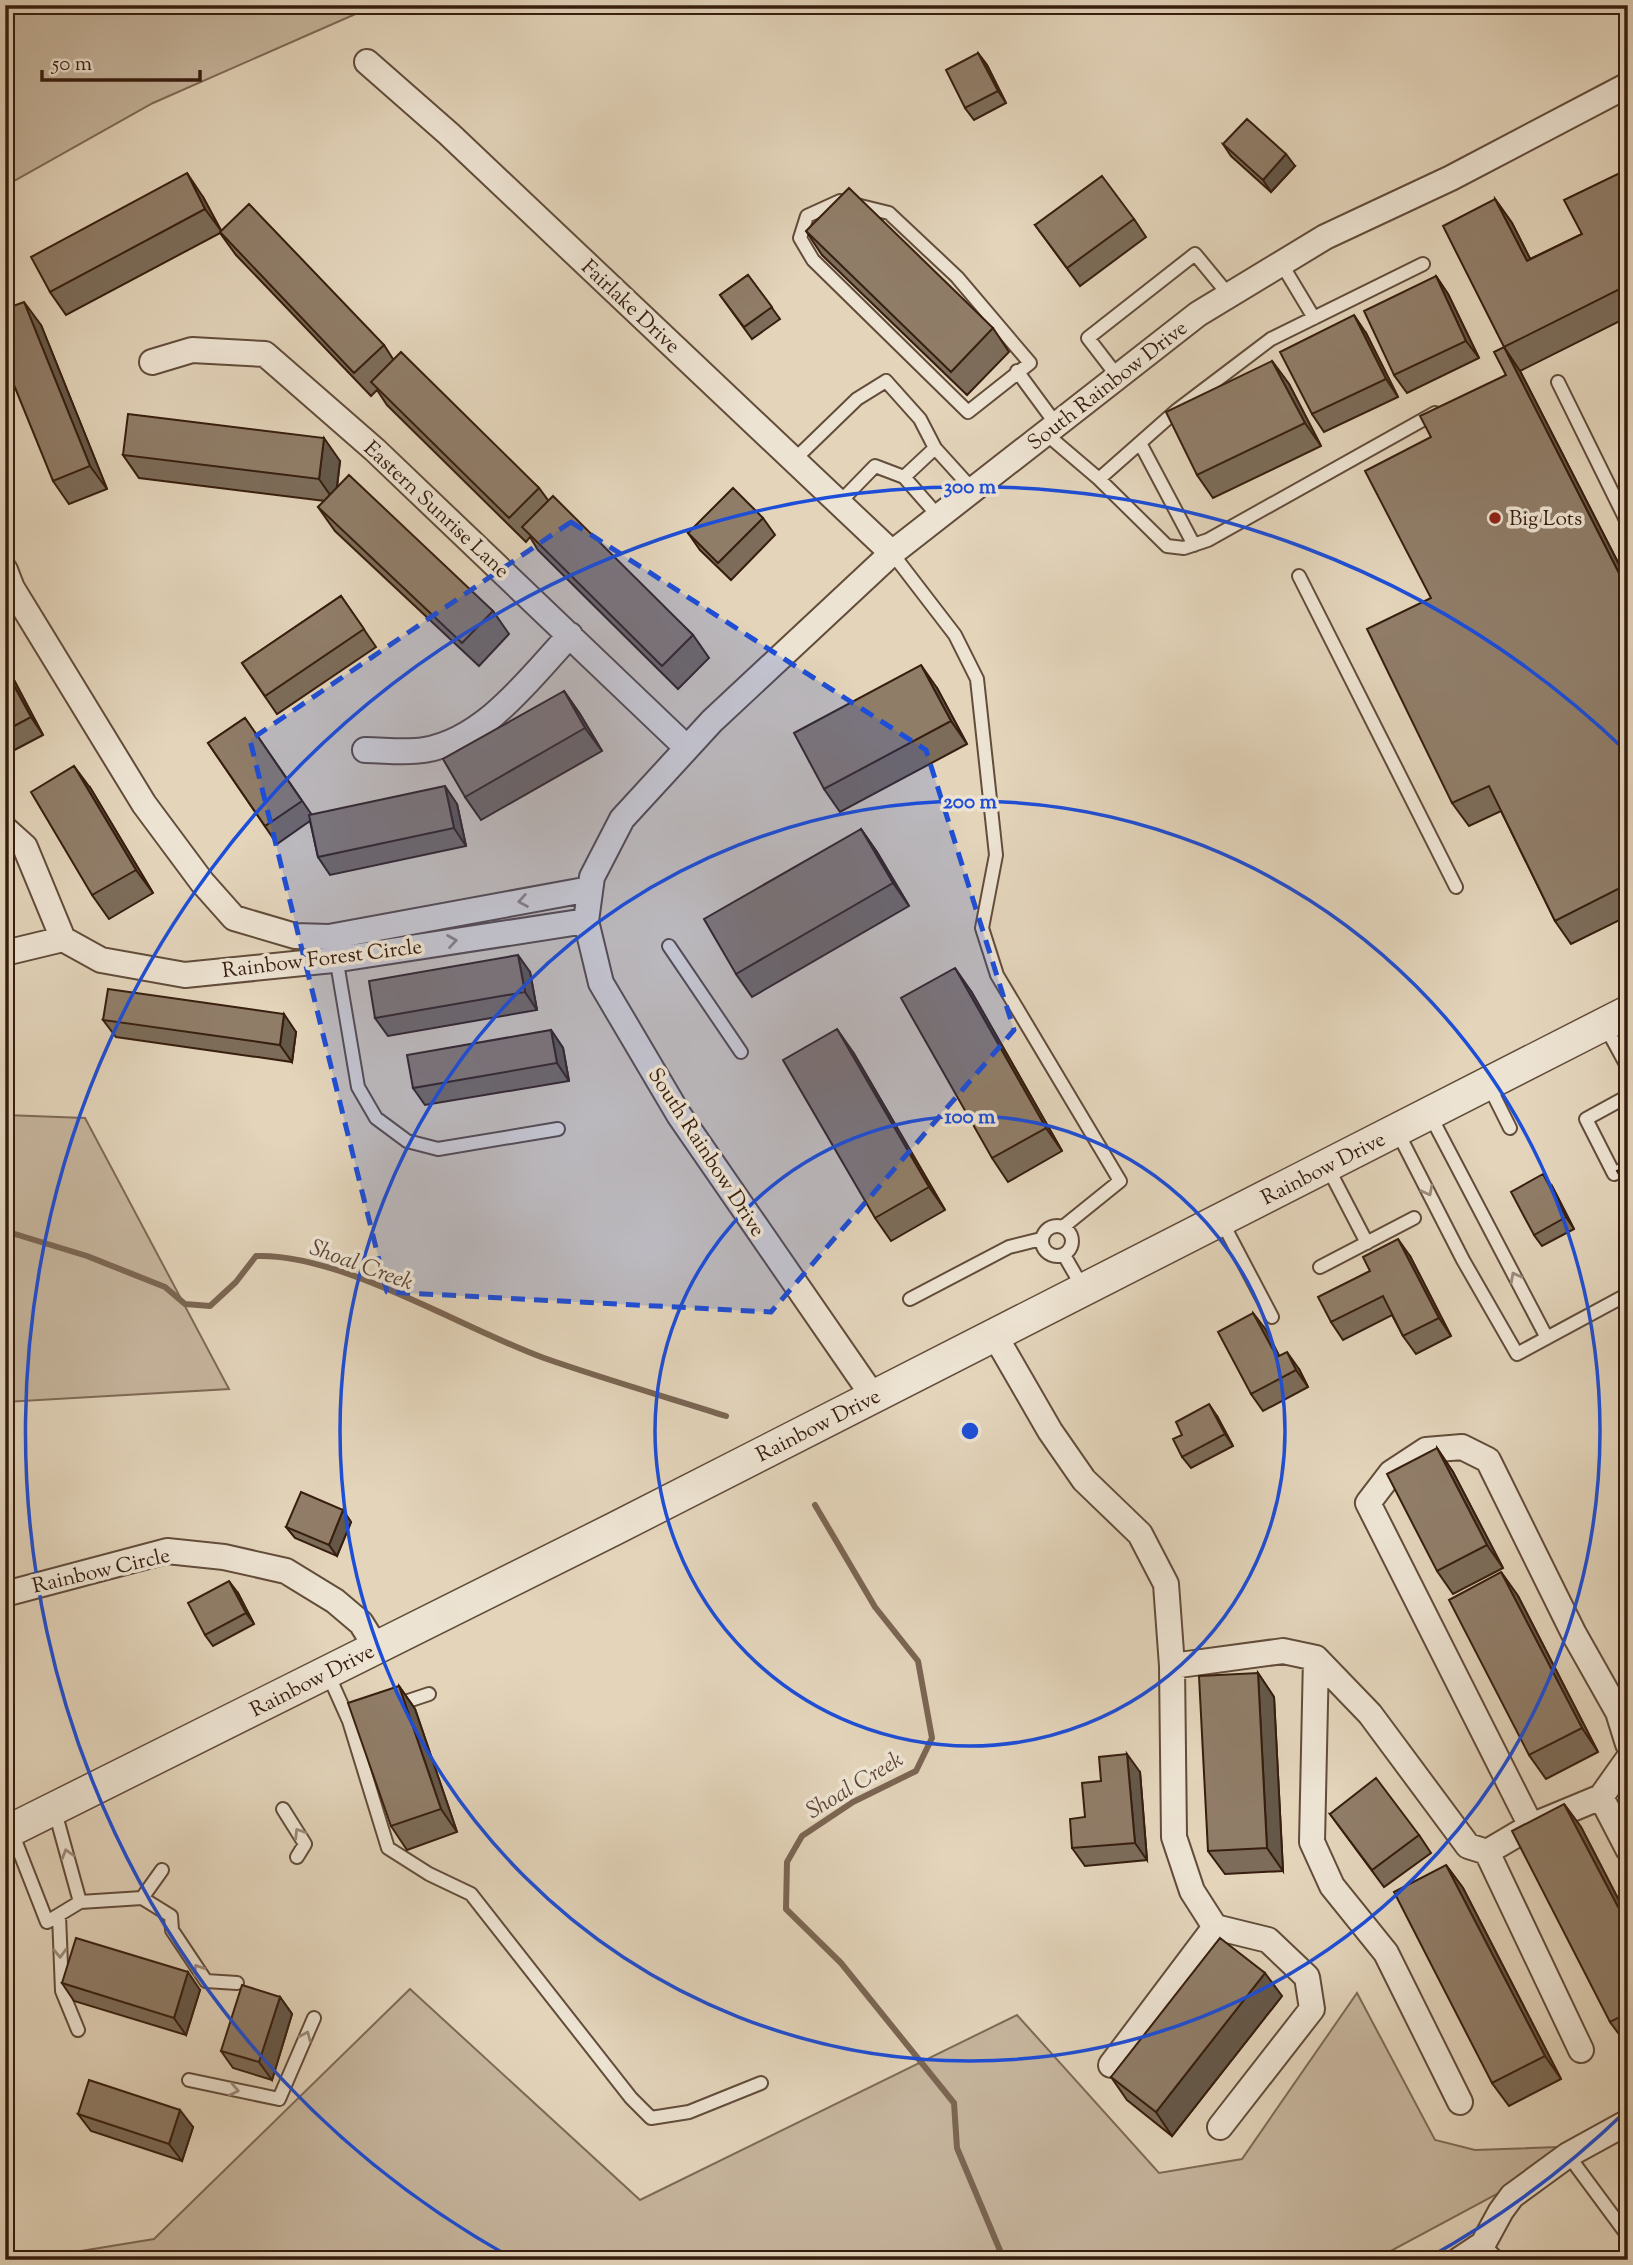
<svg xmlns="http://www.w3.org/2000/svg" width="1633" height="2265" font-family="'Sorts Mill Goudy',serif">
  <rect width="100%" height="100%" fill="#e3d4ba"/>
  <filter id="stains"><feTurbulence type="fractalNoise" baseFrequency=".00286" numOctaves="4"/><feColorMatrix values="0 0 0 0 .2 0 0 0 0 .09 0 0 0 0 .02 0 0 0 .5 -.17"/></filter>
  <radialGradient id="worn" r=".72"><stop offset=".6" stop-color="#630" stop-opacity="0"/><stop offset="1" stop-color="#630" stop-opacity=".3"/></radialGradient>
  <path fill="#c6b59d" stroke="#7e6a56" stroke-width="2" d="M5,5H376L153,103L5,186Z
    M5,1115L85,1118L229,1389L5,1402Z
    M410,1989L640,2200L1017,2015L1159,2173L1242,2159L1357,1993L1435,2140L1475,2150L1586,2146L1374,2260H26L154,2239Z"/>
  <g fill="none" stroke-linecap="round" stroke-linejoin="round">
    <path stroke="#7b6653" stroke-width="6" d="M5,1231L87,1256L165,1287L185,1304L210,1306L236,1282L256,1256C341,1253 461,1328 544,1358C604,1379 666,1397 726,1416
      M815,1505L875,1607L918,1661L932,1738L916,1771L853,1802L802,1836L787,1862L786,1909L841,1963L954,2103L957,2148L1004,2260"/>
    <defs>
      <path id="service" d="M840,201L889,213L957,277L1030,363L968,412L813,260L800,238L807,216Z
        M1281,263L1314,318
        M1017,371L1056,424
        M1118,377L1088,338L1195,254L1228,294
        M1558,382L1628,524
        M1045,433L1099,479L1167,546L1184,548L1208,540L1435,413
        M1140,443L1194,545
        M794,460L857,399L886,381L920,419L935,448L973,490
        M904,477L935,448
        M1099,479L1176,411L1271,339L1423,264
        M839,503L875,466L904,477L940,518
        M892,553L955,635L977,679L996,855L982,928L997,975L1120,1181L1063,1227
        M1299,576L1456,887
        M669,946L741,1052
        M336,957L358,1087L376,1118L407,1141L438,1149L558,1129
        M1604,1024L1628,1068
        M1488,1084L1510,1128
        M1628,1096L1586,1119L1614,1174L1628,1166
        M1430,1115L1547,1338
        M1397,1131L1463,1260L1517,1354L1628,1294
        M1327,1166L1367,1243
        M1221,1220L1272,1317
        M1042 1241a15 15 0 1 1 30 0a15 15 0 1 1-30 0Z
        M1064,1255L1083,1288
        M1320,1267L1414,1218
        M910,1299L1009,1247L1041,1239
        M328,1674L349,1721L388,1848L429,1874L471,1894L631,2098L651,2118L689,2112L761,2083
        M396,1705L429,1694
        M54,1808L80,1902
        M283,1809L305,1844L297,1857
        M11,1830L47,1922L80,1902L142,1898L162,1870
        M142,1898L171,1916L172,1930L206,1981L237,1983
        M59,1915L62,1991L78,2030
        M189,2080L279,2099L314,2018
        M1568,2155L1625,2232L1628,2230
        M1483,2244L1499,2260"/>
      <path id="minor" d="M367,62L449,134L892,553
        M152,362L192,350L265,354L375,450L687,748
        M5,570L12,588L144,804L202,882L234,918L295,936L329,937L590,889
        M365,750C384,750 405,753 424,750C485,740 530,678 570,635
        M5,829L25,847L63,939
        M63,939L101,960L185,975L333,960L586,921
        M5,953L63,939
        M994,1334L1050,1431L1084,1480L1140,1534L1166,1584L1172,1666L1174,1837L1192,1891L1215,1927L1268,1940L1307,1977L1312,2009L1220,2127
        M873,1396L679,1115L601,983L586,921L592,877L622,819L712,721L892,553L1198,314L1325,237L1451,178L1628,85
        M5,1594L167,1551L224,1557L286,1571L335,1601L361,1623L376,1647
        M1316,1658L1312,1842L1332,1886L1386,1953L1460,2102
        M1172,1666L1283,1651L1316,1658L1370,1714L1468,1846L1487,1852L1531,1826L1601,1797
        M1628,1759L1601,1797L1628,1849
        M1531,1826L1368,1503L1391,1473L1426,1450L1462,1447L1488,1460L1574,1634L1618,1712L1628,1744
        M1487,1852L1581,2050
        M1111,2065L1215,1927
        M1459,2260L1483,2244L1501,2211L1512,2196L1568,2155L1628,2122"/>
      <path id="tertiary" d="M5,1833L614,1529L1628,1012"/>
    </defs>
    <use href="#service" stroke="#624c3a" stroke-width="16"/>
    <use href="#minor" stroke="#624c3a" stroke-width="28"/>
    <use href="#tertiary" stroke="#624c3a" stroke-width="35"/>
    <use href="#service" stroke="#ede3d2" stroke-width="12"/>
    <use href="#minor" stroke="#ede3d2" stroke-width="24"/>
    <use href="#tertiary" stroke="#ede3d2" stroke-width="32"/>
  </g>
  <path fill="#7c6c59" stroke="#371e0f" stroke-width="2" d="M978,53L987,65L1006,103L974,120L965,108Z
    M1223,144L1295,166L1271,192L1231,156Z
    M1628,169V317L1520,371L1628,582V916L1571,944L1555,921L1501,811L1469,826L1452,803L1431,598V437L1506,375L1495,199L1512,223L1530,259L1582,234Z
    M203,197L221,231L384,345L393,359L539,488L548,500L693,635L709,658L678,689L538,550L530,537L526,542L387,405L377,390L371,396L236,255L220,233L66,315L50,292Z
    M1134,219L1146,237L1080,286L1035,225Z
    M806,231L993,328L1009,352L967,395L822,255Z
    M748,275L780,319L752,339L720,295Z
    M1436,276L1448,294L1479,358L1407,393L1394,375Z
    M41,325L107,489L69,504L53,481Z
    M1366,333L1398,397L1324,432L1312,414Z
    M1272,361L1289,384L1321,446L1213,498L1197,475Z
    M123,455L340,461L337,488L493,611L509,634L479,666L335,531L318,507L325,501L139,478Z
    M763,518L775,535L731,580L700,550L688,533Z
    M341,596L376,647L277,714L242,663Z
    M5,663L43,735L5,755Z
    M937,688L967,744L840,812L824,789Z
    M564,691L580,714L602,751L481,820L465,797Z
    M245,718L312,815L457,804L466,846L330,875L318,857L310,821L277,844L208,743Z
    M91,789L153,893L109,919L92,895Z
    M861,829L877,852L909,906L752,997L736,974Z
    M530,972L537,1010L388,1036L375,1018Z
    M971,991L1062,1151L1008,1182L992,1158Z
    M103,1020L296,1032L292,1062L116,1037Z
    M551,1030L563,1048L569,1081L425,1105L413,1088Z
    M853,1052L945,1210L891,1241L875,1218Z
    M1552,1186L1574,1229L1542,1246L1534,1235Z
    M1410,1256L1451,1336L1416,1354L1403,1336L1392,1315L1343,1340L1331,1322L1370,1271Z
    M1253,1313L1266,1330L1279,1356L1299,1369L1308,1387L1263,1411L1251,1394Z
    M1217,1416L1233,1446L1191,1468L1182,1457V1435Z
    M1437,1448L1453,1472L1503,1568L1453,1594L1437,1571Z
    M343,1510L351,1522L337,1556L295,1538L286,1527Z
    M1501,1572L1518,1596L1598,1752L1546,1779L1529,1755Z
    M238,1593L254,1624L213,1646L205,1635Z
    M1258,1673L1274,1697L1283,1871L1225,1874L1208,1851Z
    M399,1686L415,1709L457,1832L407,1850L391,1826Z
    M1140,1772L1147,1860L1085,1866L1072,1848L1101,1781Z
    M1564,1804L1581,1827L1628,1918V2045H1627L1610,2022Z
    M1330,1814L1419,1835L1431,1853L1384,1887Z
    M1446,1865L1463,1888L1561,2079L1509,2106L1492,2083Z
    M62,1983L200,1990L186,2035L74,2001Z
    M1282,1996L1172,2136L1127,2100L1111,2077Z
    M280,1997L292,2014L272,2080L233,2068L221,2051Z
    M78,2114L193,2127L182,2161L91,2131Z"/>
  <path fill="#655849" stroke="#371e0f" stroke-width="2" d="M978,53L987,65L1006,103L998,91Z
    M1286,154L1295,166L1271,192L1263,180Z
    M187,173L203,197L222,232L205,209Z
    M1495,199L1512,223L1543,284L1527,261Z
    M1436,276L1448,294L1479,358L1466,341Z
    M24,302L41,325L107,489L90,466Z
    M1354,315L1366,333L1398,397L1386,379Z
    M1504,347L1520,371L1628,582V591Z
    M1272,361L1289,384L1321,446L1305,423Z
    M324,438L340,461L335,502L319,479Z
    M5,663L43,735L31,717L5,669Z
    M921,665L937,688L967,744L951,721Z
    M564,691L580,714L602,751L585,728Z
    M74,766L91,789L153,893L136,870Z
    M445,786L457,804L466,846L454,828Z
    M861,829L877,852L909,906L893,883Z
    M518,955L530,972L537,1010L525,992Z
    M955,968L971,991L1062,1151L1046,1128Z
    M284,1014L296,1032L292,1062L280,1045Z
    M837,1029L853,1052L945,1210L929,1187Z
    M551,1030L563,1048L569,1081L557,1063Z
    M1543,1174L1552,1186L1574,1229L1566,1217Z
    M1398,1239L1410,1256L1451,1336L1439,1318Z
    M1253,1313L1266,1330L1289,1375L1277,1357Z
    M1287,1352L1299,1369L1308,1387L1296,1370Z
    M1209,1404L1217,1416L1233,1446L1225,1434Z
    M1437,1448L1453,1472L1503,1568L1487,1545Z
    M343,1510L351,1522L337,1556L329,1545Z
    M1501,1572L1518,1596L1598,1752L1582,1728Z
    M229,1581L238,1593L254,1624L246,1613Z
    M1258,1673L1274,1697L1283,1871L1267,1848Z
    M399,1686L415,1709L457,1832L441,1809Z
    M1127,1754L1140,1772L1147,1860L1135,1843Z
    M1564,1804L1581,1827L1628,1918V1926Z
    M1446,1865L1463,1888L1561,2079L1545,2056Z
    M188,1972L200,1990L186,2035L174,2018Z
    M1265,1973L1282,1996L1172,2136L1156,2112Z
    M280,1997L292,2014L272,2080L259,2062Z
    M180,2110L193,2127L182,2161L169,2144Z"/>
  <path fill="#907d68" stroke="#371e0f" stroke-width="2" d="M978,53L998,91L965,108L946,70Z
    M1247,119L1286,154L1263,180L1223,144Z
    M1628,136V156L1620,140Z
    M1628,169V285L1504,347L1443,226L1495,199L1527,261L1582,234L1564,200Z
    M187,173L205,209L50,292L31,257Z
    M1102,176L1134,219L1067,268L1035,225Z
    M849,188L993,328L951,372L806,231Z
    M249,204L384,345L354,373L220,232Z
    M748,275L772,307L744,327L720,295Z
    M1436,276L1466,341L1394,375L1364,311Z
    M24,302L90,466L53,481L5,363V309Z
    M1354,315L1386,379L1312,414L1280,352Z
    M1504,347L1628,591V884L1555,921L1489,786L1452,803L1367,629L1431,598L1365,471L1431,437L1420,416L1506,375L1494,352Z
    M401,352L539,488L509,518L371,382Z
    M1272,361L1305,423L1197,475L1166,412Z
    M128,414L324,438L319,479L123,455Z
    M349,475L493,611L462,643L318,507Z
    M733,488L763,518L718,563L688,533Z
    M553,496L693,635L662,666L522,527Z
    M341,596L364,629L265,696L242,663Z
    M921,665L951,721L824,789L794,733Z
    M5,669L31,717L5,731Z
    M564,691L585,728L465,797L443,759Z
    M245,718L302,801L265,826L208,743Z
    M74,766L136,870L92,895L31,792Z
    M445,786L454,828L318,857L309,815Z
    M861,829L893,883L736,974L704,919Z
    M518,955L525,992L375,1018L369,981Z
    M955,968L1046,1128L992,1158L901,998Z
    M108,989L284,1014L280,1045L103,1020Z
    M837,1029L929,1187L875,1218L783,1060Z
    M551,1030L557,1063L413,1088L407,1055Z
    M1628,1165V1190L1617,1171Z
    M1543,1174L1566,1217L1534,1235L1511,1192Z
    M1398,1239L1439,1318L1403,1336L1383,1296L1331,1322L1318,1297L1370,1271L1363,1257Z
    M1253,1313L1277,1357L1287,1352L1296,1370L1251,1394L1218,1332Z
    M1209,1404L1225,1434L1182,1457L1173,1439L1182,1435L1176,1422Z
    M1437,1448L1487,1545L1437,1571L1387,1474Z
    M301,1492L343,1510L329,1545L286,1527Z
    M1501,1572L1582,1728L1529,1755L1449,1600Z
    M229,1581L246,1613L205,1635L188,1603Z
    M1258,1673L1267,1848L1208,1851L1199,1676Z
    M399,1686L441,1809L391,1826L348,1703Z
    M1127,1754L1135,1843L1072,1848L1070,1819L1085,1817L1082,1783L1101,1781L1099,1757Z
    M1376,1778L1419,1835L1372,1870L1330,1814Z
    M1564,1804L1628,1926V2013L1610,2022L1512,1831Z
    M1446,1865L1545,2056L1492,2083L1394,1892Z
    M76,1938L188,1972L174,2018L62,1983Z
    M1220,1938L1265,1973L1156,2112L1111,2077Z
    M242,1985L280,1997L259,2062L221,2051Z
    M89,2080L180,2110L169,2144L78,2114Z"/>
  <defs><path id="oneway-chevron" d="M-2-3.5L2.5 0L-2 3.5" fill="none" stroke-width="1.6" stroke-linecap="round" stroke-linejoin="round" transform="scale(1.75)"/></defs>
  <g stroke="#9b8a7a">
    <use href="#oneway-chevron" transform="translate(523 901) rotate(170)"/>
    <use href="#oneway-chevron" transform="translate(452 941) rotate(-9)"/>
    <use href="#oneway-chevron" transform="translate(1428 1191) rotate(63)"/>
    <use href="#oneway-chevron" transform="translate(1515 1277) rotate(-118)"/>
    <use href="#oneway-chevron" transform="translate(299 1833) rotate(-122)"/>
    <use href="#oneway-chevron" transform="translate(67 1854) rotate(-106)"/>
    <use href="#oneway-chevron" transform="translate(60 1953) rotate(88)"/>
    <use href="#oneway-chevron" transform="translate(198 1969) rotate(-123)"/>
    <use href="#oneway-chevron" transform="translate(306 2036) rotate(-67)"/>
    <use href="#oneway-chevron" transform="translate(234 2090) rotate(12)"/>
  </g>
  <path fill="#1d4ed8" fill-opacity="0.2" stroke="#1d4ed8" stroke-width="5" stroke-dasharray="14 9" stroke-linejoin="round" d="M571,522L926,750L1014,1030L771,1312L387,1292L250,740Z"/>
  <g fill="none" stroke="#1d4ed8" stroke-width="3.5">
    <circle cx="970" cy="1431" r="315"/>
    <circle cx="970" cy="1431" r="630"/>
    <path d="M1626 2111A945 945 0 0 1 1428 2258M512 2258A945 945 0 1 1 1626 751"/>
  </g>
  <circle fill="#8f2418" stroke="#ede3d2" stroke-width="2.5" cx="1495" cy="518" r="7"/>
  <g text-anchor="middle" stroke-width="7" stroke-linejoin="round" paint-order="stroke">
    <g font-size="21" fill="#371e0f" stroke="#ede3d2">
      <text transform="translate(631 306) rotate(43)" y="7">Fairlake Drive</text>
      <text transform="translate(1107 385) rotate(-38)" y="7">South Rainbow Drive</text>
      <text transform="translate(437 509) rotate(43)" y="7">Eastern Sunrise Lane</text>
      <text transform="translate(322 958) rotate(-7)" y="7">Rainbow Forest Circle</text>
      <text transform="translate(707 1152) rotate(57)" y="7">South Rainbow Drive</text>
      <text transform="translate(1323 1168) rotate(-27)" y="7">Rainbow Drive</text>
      <text transform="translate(818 1425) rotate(-27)" y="7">Rainbow Drive</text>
      <text transform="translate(101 1570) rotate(-13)" y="7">Rainbow Circle</text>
      <text transform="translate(312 1680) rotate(-27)" y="7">Rainbow Drive</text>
    </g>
    <g font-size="21" fill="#371e0f" stroke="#ede3d2" text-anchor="start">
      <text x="1509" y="525">Big Lots</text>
    </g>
    <g font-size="23" font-style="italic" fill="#5f4837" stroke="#ede3d2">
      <text transform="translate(362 1264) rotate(20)" y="8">Shoal Creek</text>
      <text transform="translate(854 1784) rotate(-31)" y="8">Shoal Creek</text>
    </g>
  </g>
  <circle cx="970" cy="1431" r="10" fill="#1d4ed8" stroke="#ede3d2" stroke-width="3.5"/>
  <g font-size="21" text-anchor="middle" font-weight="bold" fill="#1d4ed8" stroke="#ede3d2" stroke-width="7" stroke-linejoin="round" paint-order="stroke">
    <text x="970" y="493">300 m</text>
    <text x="970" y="808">200 m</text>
    <text x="970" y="1123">100 m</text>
  </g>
  <rect width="1633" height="2265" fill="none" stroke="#e3d4ba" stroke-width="28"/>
  <rect x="7" y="7" width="1619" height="2251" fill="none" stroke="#371e0f" stroke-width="3.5"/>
  <rect x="14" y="14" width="1605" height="2237" fill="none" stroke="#371e0f" stroke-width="2"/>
  <path d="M42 70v10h158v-10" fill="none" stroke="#371e0f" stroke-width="3.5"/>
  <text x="52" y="70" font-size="21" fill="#371e0f" stroke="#ede3d2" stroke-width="5" paint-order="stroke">50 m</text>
  <rect width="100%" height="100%" filter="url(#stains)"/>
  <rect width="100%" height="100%" fill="url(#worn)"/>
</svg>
